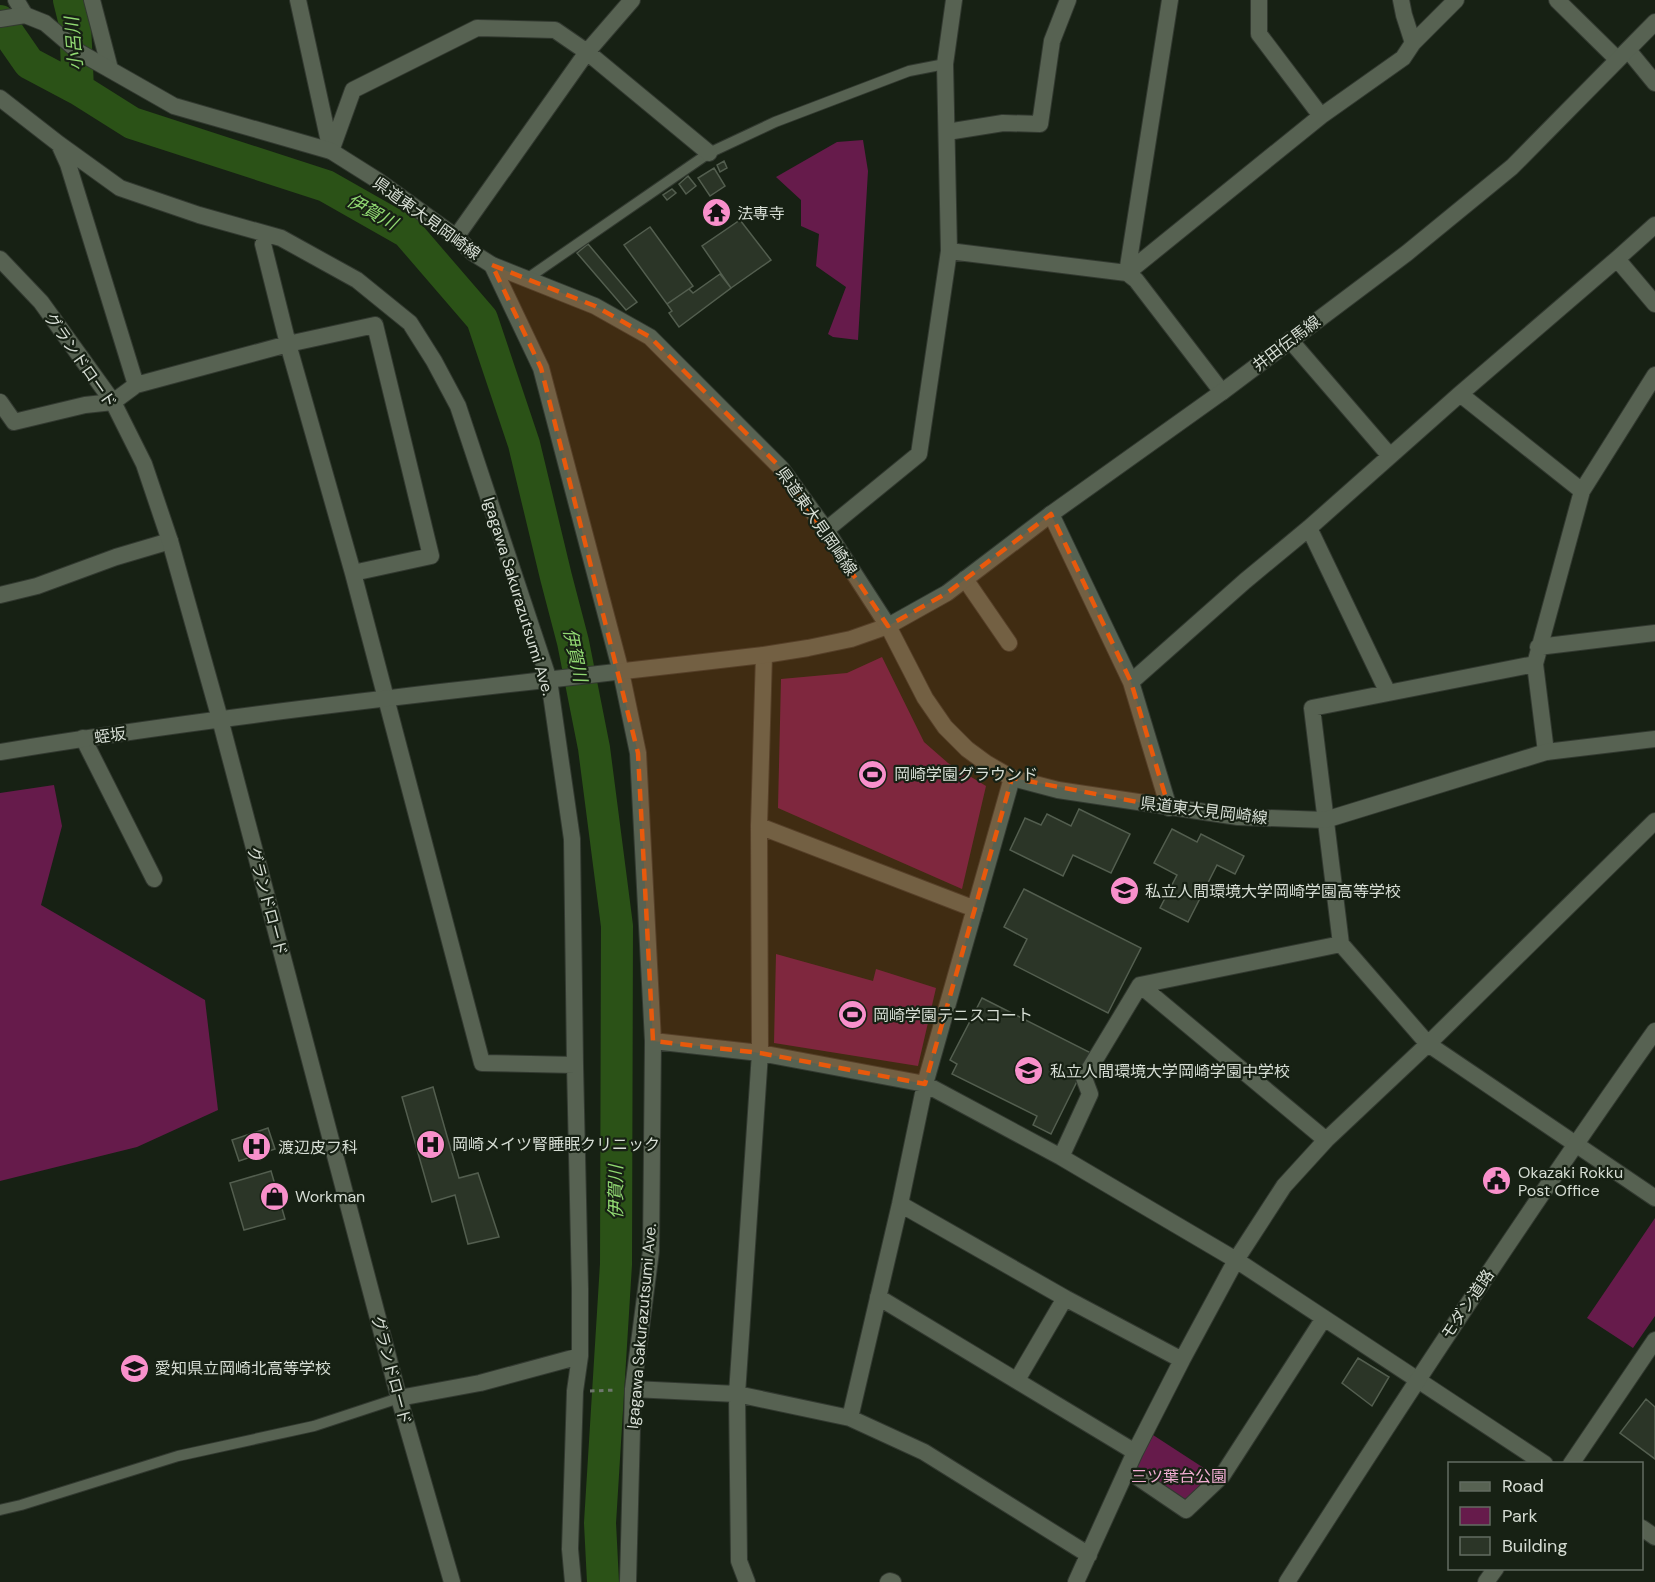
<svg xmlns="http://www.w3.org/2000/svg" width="1655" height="1582" font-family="'DM Sans','Noto Sans JP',sans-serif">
  <rect width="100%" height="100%" fill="#172114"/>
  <path fill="#661b4b" d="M863,140L868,171L858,340L833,337L828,334L846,287L816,266L819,234L801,226V200L776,177L837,142Z
    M882,657L924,742L948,763L986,786L962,889L778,808L781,679L847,673Z
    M54,785L62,826L41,905L205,1000L218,1110L137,1147L0,1181V793Z
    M776,954L873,981L876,969L936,988L918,1066L774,1043Z
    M1655,1218V1316L1633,1348L1587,1318Z
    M1150,1433L1213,1474L1182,1503L1133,1470Z"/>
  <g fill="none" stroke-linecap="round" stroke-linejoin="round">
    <path stroke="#2b5217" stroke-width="32" d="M69,0L75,24L78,89
      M0,21L29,63L78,89L132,123L326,186L407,232L482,319L524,444L556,577L573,642L594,748L617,926L616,1264L600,1523L603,1582"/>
  </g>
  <path fill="#2b3527" stroke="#535e4f" stroke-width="1.5" d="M724,161L727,168L720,172L717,165Z
    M714,168L725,186L710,196L698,178Z
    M688,176L696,186L686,194L679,184Z
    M672,189L676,193L667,200L663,195Z
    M740,220L771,260L731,288L702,246Z
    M650,227L693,286L667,304L624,245Z
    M588,244L637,302L626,310L577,253Z
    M720,274L731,288L679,327L669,313L672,311L667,304L689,289L693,293Z
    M1079,809L1130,834L1111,873L1073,855L1063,876L1010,850L1025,818L1041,825L1047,814L1071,826Z
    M1172,829L1197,842L1201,834L1244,856L1235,874L1217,865L1188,922L1160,908L1177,875L1154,863Z
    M1024,889L1141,948L1108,1013L1014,965L1027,939L1004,927Z
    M982,998L1091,1053L1051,1134L1033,1125L1037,1116L952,1074L957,1064L950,1060Z
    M433,1087L459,1178L478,1173L499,1237L468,1244L455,1195L432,1202L402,1097Z
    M268,1128L275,1149L239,1161L232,1140Z
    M271,1171L285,1219L244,1230L230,1183Z
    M1358,1358L1389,1377L1372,1406L1342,1383Z
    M1646,1399L1655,1407V1459L1620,1433Z"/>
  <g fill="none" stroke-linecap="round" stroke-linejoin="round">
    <defs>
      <path id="service" d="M528,278L709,153L775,122L909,71L945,64
        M0,1510L21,1505L178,1456L314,1426L399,1398"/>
      <path id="minor" d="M16,0L25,15
        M92,0L110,69
        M298,0L331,151
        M1259,0V34L1321,116
        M1401,0L1404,15L1413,43
        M1557,0L1617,59
        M1628,50L1655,83
        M0,98L59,144L120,188L199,215L281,238L357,280L410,323L434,361L458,406L549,680L572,839L575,1065L580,1289V1356L575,1391L570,1549L573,1582
        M947,132L1003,123L1040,124L1052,41L1068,0
        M331,151L353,90L477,28L555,30L587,52L709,153
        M456,237L587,52L632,0
        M263,244L288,344L353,573L482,1063L575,1065
        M949,251L1127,273L1136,280L1222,392
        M1617,259L1655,304
        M492,265L541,368L621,672L638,753L653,1041L651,1251L633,1389L628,1582
        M1127,273L1321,116L1403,58L1413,43L1456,0
        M1127,273L1170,0
        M1290,340L1390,456
        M136,385L288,344L375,325L431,556L353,573
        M1460,394L1582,491
        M0,402L14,422L85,405L113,402L136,385L68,164L59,144
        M1051,514L1131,682L1169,808
        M1309,528L1388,693
        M826,530L919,454L949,251L945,64L954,0
        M965,579L1009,643
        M0,595L37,586L116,557L170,541
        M1538,647L1655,633
        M1535,664L1312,708L1341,944L1428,1044L1655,1198
        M1131,682L1245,581L1309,528L1460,394L1617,259L1655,225
        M83,738L154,879
        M1546,752L1535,664L1582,491L1655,375
        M759,826L975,909
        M1140,985L1326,1140
        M653,1041L760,1053L925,1084L1061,1157L1236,1260L1545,1464
        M1061,1157L1090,1094L1084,1078L1140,985L1341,944
        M900,1204L1065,1298L1182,1360
        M878,1297L1135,1452
        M1017,1380L1065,1298
        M633,1389L737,1394L850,1418L924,1452L1089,1555
        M399,1398L480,1383L580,1356
        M850,1418L900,1204L925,1084L1012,778
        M1571,1464L1655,1340
        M1127,1470L1186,1510L1222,1476L1324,1318
        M1642,1528L1655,1537
        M747,1582L739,1561L737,1394L760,1053L759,826L764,655
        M888,1582L890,1581L893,1582
        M1076,1582L1135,1452L1182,1360L1236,1260L1284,1186L1326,1140L1428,1044L1655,821
        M1486,1582L1496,1568"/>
      <path id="tertiary" d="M0,259L41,302L113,402L144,464L170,541L220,719L399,1398L452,1582
        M0,752C253,710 509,685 764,655L808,648L851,639L888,626L947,593L1051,514L1222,392L1407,253L1512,167L1655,22
        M1287,1582C1406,1396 1527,1211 1655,1031"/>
      <path id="secondary" d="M0,19L25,15L45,23L79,52L174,106L331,151L377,180L456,237L473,253L492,265L595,306L650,337L781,468L826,530L888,626L925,698L945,727L967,749L986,763L1012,778L1058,790L1238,817L1325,820L1546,752L1655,739"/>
    </defs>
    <use href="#service" stroke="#323930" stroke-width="12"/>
    <use href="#minor" stroke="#323930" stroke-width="18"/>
    <use href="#tertiary" stroke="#323930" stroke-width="18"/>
    <use href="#secondary" stroke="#323930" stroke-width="18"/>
    <path stroke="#6e776c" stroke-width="3" stroke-dasharray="4.5 4.5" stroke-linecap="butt" d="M590,1391L616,1390"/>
    <use href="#service" stroke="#576252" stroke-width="10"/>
    <use href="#minor" stroke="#576252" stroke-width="16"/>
    <use href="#tertiary" stroke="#576252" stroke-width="16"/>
    <use href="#secondary" stroke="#576252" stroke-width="16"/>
  </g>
  <path fill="#e8590c" fill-opacity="0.2" stroke="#e8590c" stroke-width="4.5" stroke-dasharray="12 8" stroke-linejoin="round" d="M492,265L595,306L650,337L781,468L888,626L947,593L1051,514L1131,682L1169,808L1012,778L925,1084L760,1053L653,1041L638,753L541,368Z"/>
  <defs>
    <symbol id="temple-disc" viewBox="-11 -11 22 22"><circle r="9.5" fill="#f890cb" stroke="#172114"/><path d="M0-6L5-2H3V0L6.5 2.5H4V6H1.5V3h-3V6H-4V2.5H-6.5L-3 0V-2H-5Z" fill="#111"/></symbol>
    <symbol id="stadium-disc" viewBox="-11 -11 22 22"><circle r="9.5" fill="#f890cb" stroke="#172114"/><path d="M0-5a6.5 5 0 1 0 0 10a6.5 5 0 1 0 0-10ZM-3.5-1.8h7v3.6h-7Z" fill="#111"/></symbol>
    <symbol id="school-disc" viewBox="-11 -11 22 22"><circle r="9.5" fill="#f890cb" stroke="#172114"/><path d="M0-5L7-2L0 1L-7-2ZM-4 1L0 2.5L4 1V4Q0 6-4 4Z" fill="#111"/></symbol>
    <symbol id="hospital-disc" viewBox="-11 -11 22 22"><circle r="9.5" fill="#f890cb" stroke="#172114"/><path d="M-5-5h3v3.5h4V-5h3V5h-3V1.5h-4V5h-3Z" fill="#111"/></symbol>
    <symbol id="civic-disc" viewBox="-11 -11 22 22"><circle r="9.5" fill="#f890cb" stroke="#172114"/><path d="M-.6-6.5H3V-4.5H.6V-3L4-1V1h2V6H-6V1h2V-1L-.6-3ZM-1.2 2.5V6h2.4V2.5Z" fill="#111"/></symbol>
    <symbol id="shop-disc" viewBox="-11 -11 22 22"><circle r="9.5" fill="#f890cb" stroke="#172114"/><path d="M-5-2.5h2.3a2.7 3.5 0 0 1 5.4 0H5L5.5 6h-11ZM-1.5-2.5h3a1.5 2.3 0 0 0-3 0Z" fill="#111"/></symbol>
  </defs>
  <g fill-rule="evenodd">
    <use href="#temple-disc" x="700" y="196" width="33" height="33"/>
    <use href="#stadium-disc" x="856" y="758" width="33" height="33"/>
    <use href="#school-disc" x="1108" y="874" width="33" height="33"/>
    <use href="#stadium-disc" x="836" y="998" width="33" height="33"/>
    <use href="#school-disc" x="1012" y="1054" width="33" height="33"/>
    <use href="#hospital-disc" x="414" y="1128" width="33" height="33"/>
    <use href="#hospital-disc" x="240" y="1130" width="33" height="33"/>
    <use href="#civic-disc" x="1480" y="1164" width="33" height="33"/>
    <use href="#shop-disc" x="258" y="1180" width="33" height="33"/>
    <use href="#school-disc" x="118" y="1352" width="33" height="33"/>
  </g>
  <g text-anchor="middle" stroke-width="4.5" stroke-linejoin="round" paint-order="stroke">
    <g font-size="16" fill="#d6ddd4" stroke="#172114" text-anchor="start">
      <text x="737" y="219">法専寺</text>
      <text x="894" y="780">岡崎学園グラウンド</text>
      <text x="1145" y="897">私立人間環境大学岡崎学園高等学校</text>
      <text x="873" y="1021">岡崎学園テニスコート</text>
      <text x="1050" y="1077">私立人間環境大学岡崎学園中学校</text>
      <text x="452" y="1150">岡崎メイツ腎睡眠クリニック</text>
      <text x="278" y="1153">渡辺皮フ科</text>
      <text x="1518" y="1178">Okazaki Rokku<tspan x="1518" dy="18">Post Office</tspan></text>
      <text x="295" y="1202">Workman</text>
      <text x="155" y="1374">愛知県立岡崎北高等学校</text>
    </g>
    <g font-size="16" fill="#d6ddd4" stroke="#172114">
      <text transform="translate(427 218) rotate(36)" y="6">県道東大見岡崎線</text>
      <text transform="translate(1286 343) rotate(-37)" y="6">井田伝馬線</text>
      <text transform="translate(81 360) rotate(55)" y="6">グランドロード</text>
      <text transform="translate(817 521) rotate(55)" y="6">県道東大見岡崎線</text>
      <text transform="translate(519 596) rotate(73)" y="6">Igagawa Sakurazutsumi Ave.</text>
      <text transform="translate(110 735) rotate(-8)" y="6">蛭坂</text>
      <text transform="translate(1204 810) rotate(7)" y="6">県道東大見岡崎線</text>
      <text transform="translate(268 901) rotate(75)" y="6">グランドロード</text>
      <text transform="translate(1467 1304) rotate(-56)" y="6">モダン道路</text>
      <text transform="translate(641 1326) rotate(-85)" y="6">Igagawa Sakurazutsumi Ave.</text>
      <text transform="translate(392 1370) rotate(75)" y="6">グランドロード</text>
    </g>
    <g font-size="16" fill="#f2aed3" stroke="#172114">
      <text x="1179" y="1482">三ツ葉台公園</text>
    </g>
    <g font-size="18" font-style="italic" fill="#91d972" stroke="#172114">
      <text transform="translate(74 44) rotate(-95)" y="6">小呂川</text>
      <text transform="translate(372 212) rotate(29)" y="6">伊賀川</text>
      <text transform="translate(575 655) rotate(78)" y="6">伊賀川</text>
      <text transform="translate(616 1192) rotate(-90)" y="6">伊賀川</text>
    </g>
  </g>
  <rect x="1448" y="1462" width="195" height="108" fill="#172114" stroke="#636c61" stroke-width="1.5"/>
  <rect x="1460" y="1482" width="30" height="9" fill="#576252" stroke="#636c61" stroke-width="1.5"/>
  <text x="1502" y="1492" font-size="18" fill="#d6ddd4">Road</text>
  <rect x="1460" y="1507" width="30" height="18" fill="#661b4b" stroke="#636c61" stroke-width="1.5"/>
  <text x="1502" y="1522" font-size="18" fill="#d6ddd4">Park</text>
  <rect x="1460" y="1537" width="30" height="18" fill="#2b3527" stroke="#636c61" stroke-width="1.5"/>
  <text x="1502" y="1552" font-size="18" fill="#d6ddd4">Building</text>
</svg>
